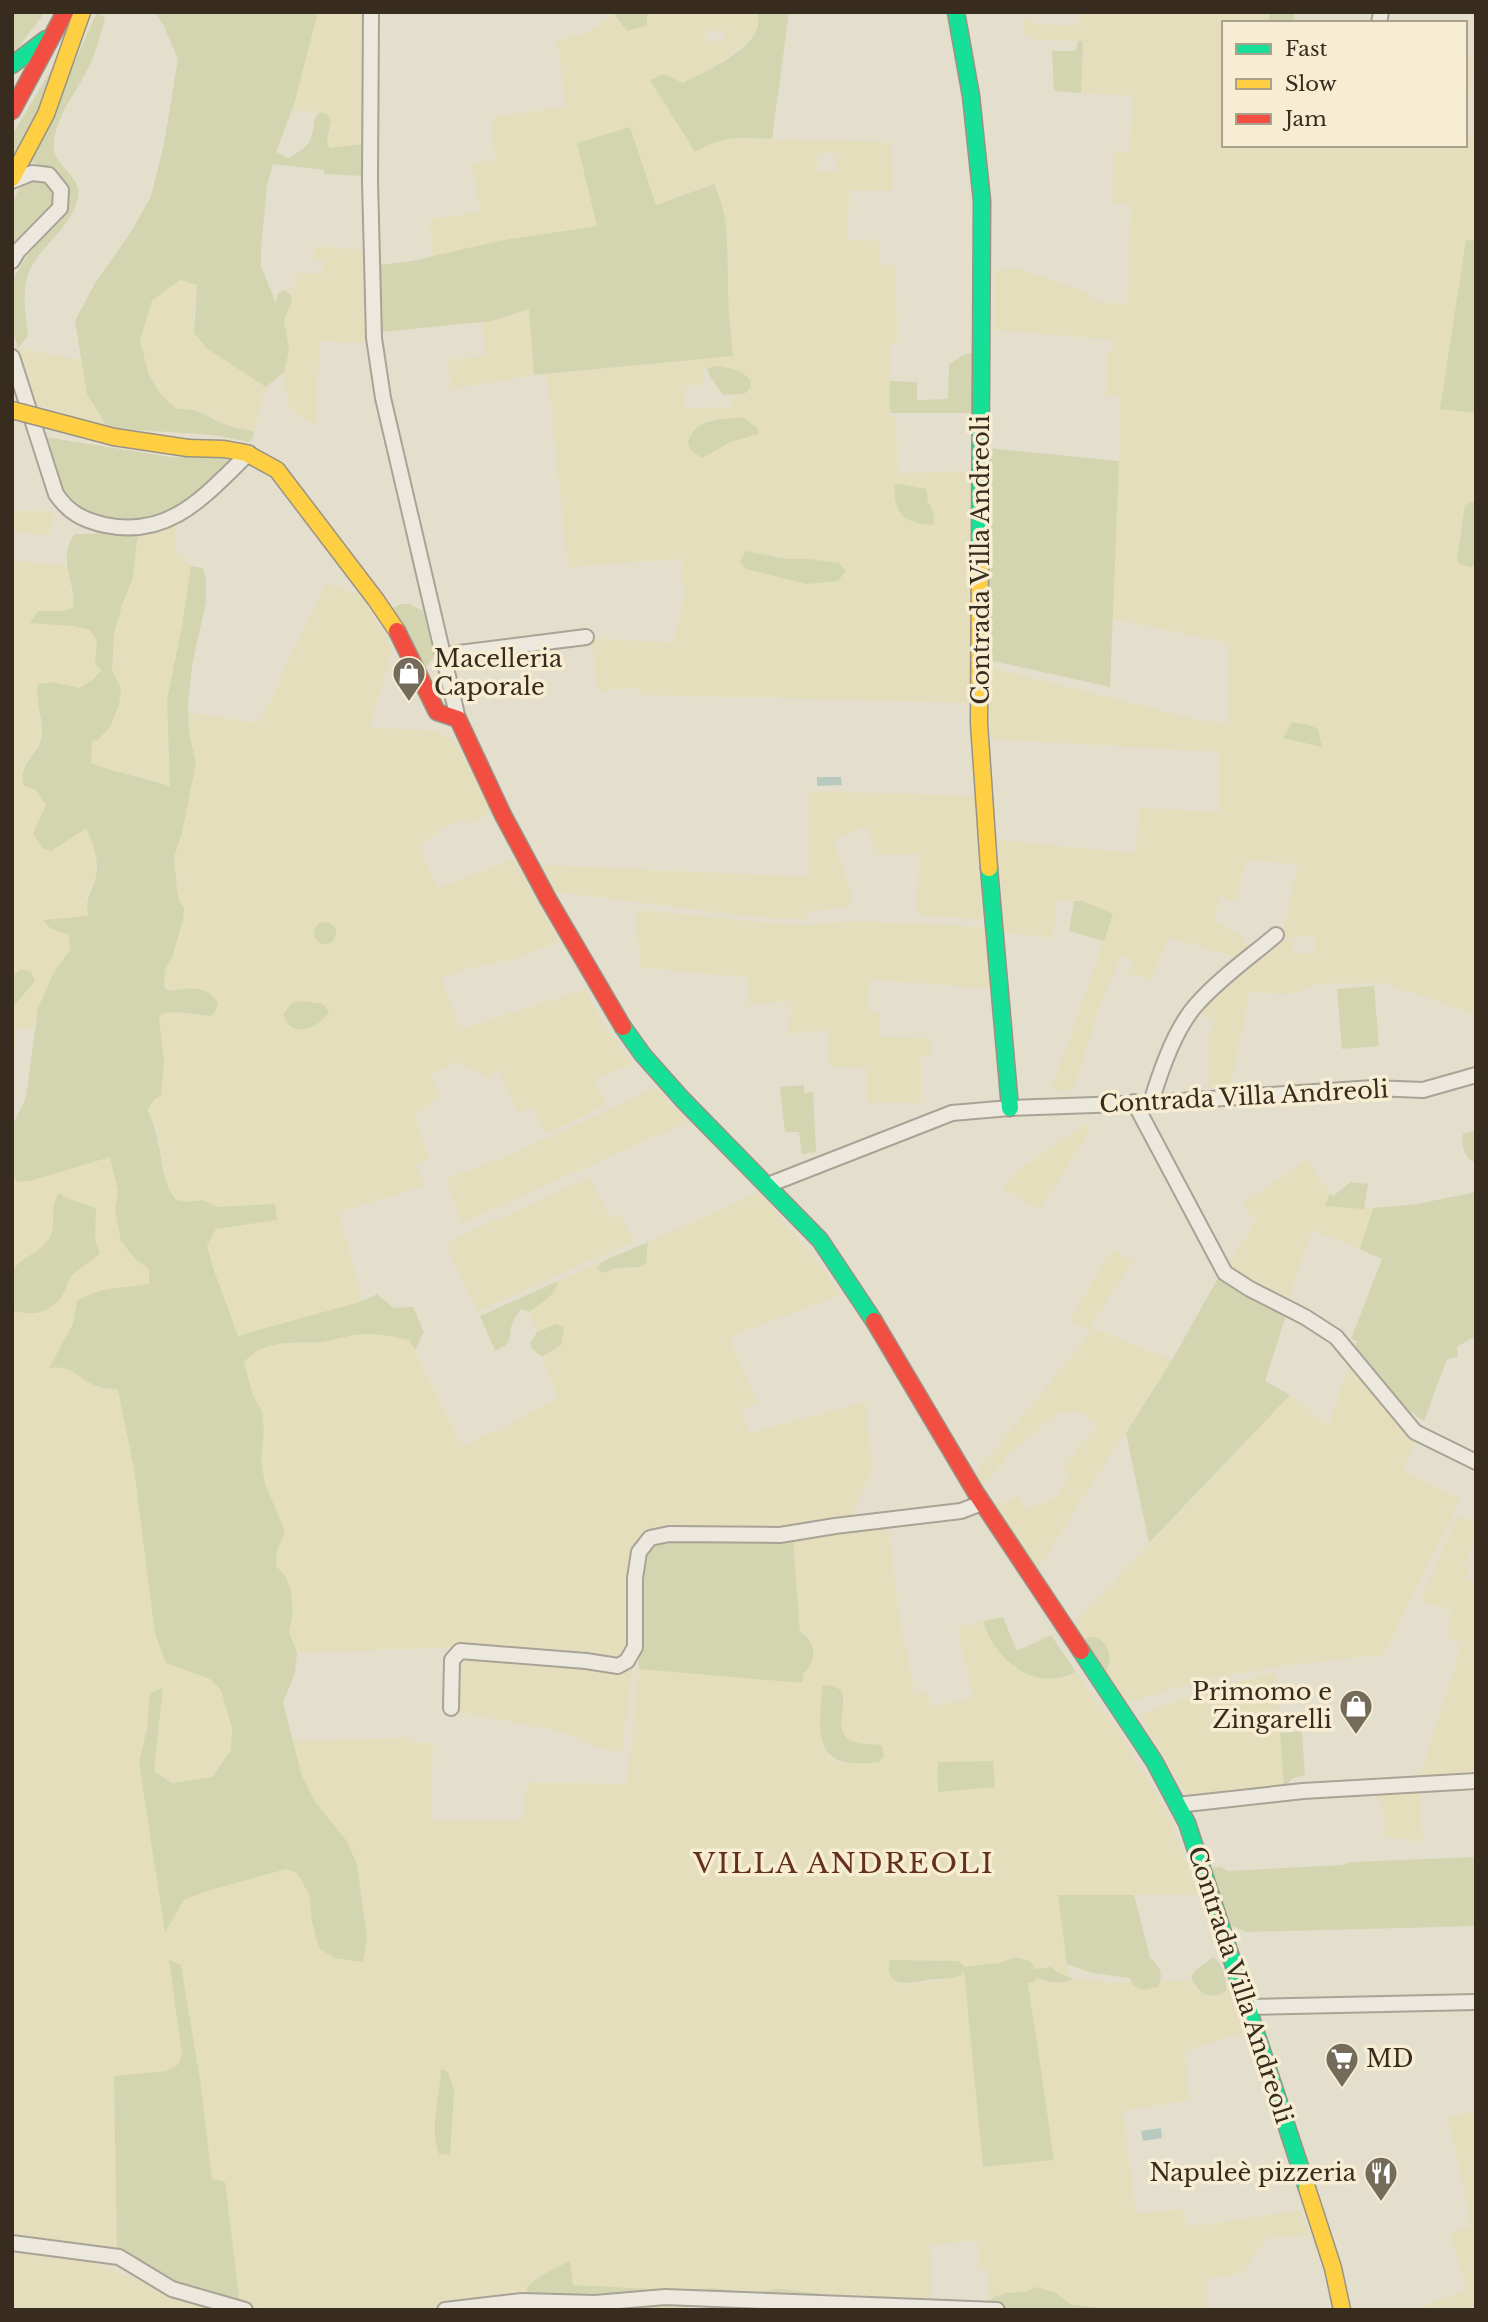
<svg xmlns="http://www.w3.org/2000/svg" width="1488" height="2322" font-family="'Libre Baskerville',serif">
  <rect width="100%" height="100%" fill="#e4dfcd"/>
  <path fill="#e4debd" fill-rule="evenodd" d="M318,12H363L364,144L329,148L327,139L330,130L328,115L321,112L292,110Z
    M647,12H758V28L747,42L709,70L683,83L663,74L650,80L695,152L714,141L725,138L890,142L892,190H850L847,240L878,239L880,266L895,264L898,343L890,344V416H896L898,473L979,471L978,703L641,695L638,688L598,691L591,638L674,643L686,585H681L682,559L568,567L547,374L733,356L727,284L729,262L727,233L720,196L713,184L656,205L630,127L577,143L597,226L499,241L431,257L430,219L480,212L472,164L495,159L492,117L566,107L557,40L590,32L614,14L628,31L647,26ZM705,31H725V41H705ZM818,153L838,154L837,172H817ZM718,366L744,394L733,396L731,407L683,408V387L704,384L703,369ZM743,417L758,434L731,442L702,458L706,421ZM751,552L788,559H809L838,581L807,584L746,569Z
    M1080,12H1270L1268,23H1224V145H1465V135L1476,137V241L1466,240L1440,409L1476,413V503L1470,502L1465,507L1458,542L1470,567L1476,565V1015L1384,983L1320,984L1288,995L1250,992L1231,1085L1208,1088L1207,1041L1214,1020L1196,1012L1268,943L1294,940V954L1315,953L1314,936L1278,938L1283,929L1298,865L1246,859L1236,902L1220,897L1214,921L1239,934L1250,949L1239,961L1229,955L1169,938L1151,979L1128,973L1134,961L1121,956L1099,1009L1073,1090L1051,1091L1113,914L1083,901H1057L1053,938L1004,932L998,840L1136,853L1139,808L1219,812L1220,752L991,739L988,667L1195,719L1229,724V644L1111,618L1119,461V396L1106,395L1108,351L1113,350L1114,340L994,330L995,270L1019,269L1090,293V300L1126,305L1131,204H1112L1114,151L1129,152L1132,96L1081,93L1083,41L1031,40L1032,34H1023V19L1034,17V24L1078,26Z
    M1465,57L1474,59L1465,123Z
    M314,246L364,250L366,333L365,343L320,341L315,425L299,416L288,405L284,372L289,351L284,319L292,302L291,295L298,273L324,274V260H314Z
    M180,280L197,285L194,301V333L208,349L266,387L254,432L220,422L209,414L188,409L177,410L161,395L149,374L140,341L152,300Z
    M529,309L534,375L451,389L448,360L486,356L483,322L498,320Z
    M18,348L82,360L87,394L108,428L36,405Z
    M26,510L55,512L49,536L12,531V512Z
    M175,524V551L191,566L182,626L167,700L170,787L150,779L109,770L91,763L92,741L121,688L112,671L114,633L122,605L132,580L138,534Z
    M12,560L68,566L71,594L75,601L73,608L62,611H38L31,622L73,626L90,630L97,641L95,665L102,670L91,681L79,688L53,682L37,690L42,737L23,767L24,786L36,790L47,805L33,833L86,828L96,849V876L86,898L88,916L60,931L69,935L70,950L54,972L38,1008L34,1028L16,1029L13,1072L12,1029L15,1028L12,1024Z
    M327,583L361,595L393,648L370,727L435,731L455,741L491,808L486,815L477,821L469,823L467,818L458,821V824H448L420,846L437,888L514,859L559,941L522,957L471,968L441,977L461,1029L585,989L603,1024L633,1064L594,1080L607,1104L547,1134L531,1106L519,1113L499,1070L487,1078L458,1062L430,1075L440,1096L415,1116L429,1157L416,1166L425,1186L339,1212L363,1301L237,1337L213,1268L207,1245L216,1229L277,1220L275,1204L217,1207L203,1200L188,1202L176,1200L167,1188L158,1131L147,1110L155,1099L159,1018L162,1014L176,1012L202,1016L185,989L170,991L164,987L163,977L165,969L172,958L184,908L179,900L174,857L182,833L196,764L189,733V713L258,723L281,681L279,680L299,638Z
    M807,791L981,796L991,920L917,915L919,854H876L867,827L833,840L852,894V905L807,912L808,919L774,918L724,913L556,892L542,865L807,877Z
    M636,910L801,926L852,921L992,927L998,990L869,979L868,1011L880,1013L879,1037L932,1038V1057L921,1056L922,1103H868L867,1069L830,1066L827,1029L789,1035L791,1001L747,1005V977L640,968Z
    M656,1088L687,1122L462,1223L446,1179L505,1157Z
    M1084,1125L1092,1127L1040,1210L1002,1188L1020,1169Z
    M110,1157L118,1192L115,1210L136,1260L150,1269L149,1284L77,1301L73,1324L50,1368L62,1367L76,1372L89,1383L101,1388L118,1389L134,1469L155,1634L166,1663L210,1679L221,1690L232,1728L231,1750L211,1777L173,1783L154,1771L163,1688L150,1693L147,1728L139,1763L166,1931L184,1900L207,1891L286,1869L297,1873L309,1894L312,1922L319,1948L365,1918L357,1864L316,1803L302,1776L292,1741L412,1738V1742H433L431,1821L523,1820L527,1782L627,1784L639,1669L803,1683V1673L814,1654L807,1635L800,1632L793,1538L888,1524L899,1614L915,1694L928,1692L931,1707L973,1698L957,1627L983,1621L987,1634L1039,1678L1066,1677L1076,1672L1124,1740L1169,1817L1198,1895H1058L1069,1977L1045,1966L1035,1969L1023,1958L1016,1957L999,1963L964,1967L983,2167L1054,2160L1028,1983L1036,1977L1048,1982L1065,1983L1074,1979L1105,1982L1193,1981L1196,1989L1204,1995L1225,1991L1226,1981L1243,2033L1185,2051L1189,2100L1123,2111L1136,2214L1184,2209L1187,2227L1301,2210L1309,2235L1268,2237L1242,2273L1206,2279L1208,2310H1173L1162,2306L1153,2310H1117L1070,2304L1054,2292L1037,2287L1026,2292L1005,2293L994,2297L988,2303V2273L979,2267L978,2241L930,2244L931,2304L780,2289L749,2293L714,2288L689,2291L572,2285L570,2262L538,2276L526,2297L452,2307L373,2310H280L240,2305L212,2179L200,2079L181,1966L170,1960L182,2054L179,2064L166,2071L114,2076L117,2251L12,2238V1171L17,1182L30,1181ZM830,1685L845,1697L840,1729L845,1738L858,1744L872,1743L869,1763H842L832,1759L824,1748L821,1735L822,1686ZM890,1960H944L946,1979L906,1985Z
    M1307,1160L1330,1193L1325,1206L1373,1208L1360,1249L1312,1230L1288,1301L1235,1274L1228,1265L1256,1221L1242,1204Z
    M590,1177L609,1217L618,1214L636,1240L478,1311L447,1248L454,1239Z
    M758,1193L812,1254L841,1295L729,1337L757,1403L742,1409L748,1433L865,1402L873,1469L847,1523L784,1533L631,1646L619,1664L469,1647L297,1653L289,1632L293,1612L286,1577L276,1566L277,1551L285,1531L265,1484L261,1460L264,1431L262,1411L253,1396L244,1362L254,1352L273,1344L322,1342L358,1334H384L410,1340L463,1447L487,1433L504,1429L524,1415L558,1398L542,1357L554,1351L547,1327L537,1332L529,1312L552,1295L558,1281L601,1262L597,1269L612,1271L617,1268H633L648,1253V1242Z
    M1112,1250L1133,1261L1090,1327L1172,1360L1036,1571L994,1506L1019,1496L1026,1510L1058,1496L1071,1476L1064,1467L1097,1426L1082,1412H1060L1011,1451L982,1486L975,1474L1091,1332L1070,1320Z
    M1351,1359L1419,1434L1403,1470L1460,1499L1384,1655L1288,1665L1202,1680L1133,1701L1121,1698L1072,1630L1079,1619L1290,1395L1328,1426Z
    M1462,1516L1476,1523V1534L1464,1565L1470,1567L1465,1580L1476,1584V1771L1420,1776L1462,1643L1447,1639L1451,1610L1420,1601L1456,1519Z
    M464,1653L632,1670L622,1752L594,1746L578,1737L543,1728L458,1712L457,1660Z
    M1273,1673L1276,1676L1284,1787L1188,1797L1139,1716L1204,1690Z
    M1411,1786V1794L1420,1793L1423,1841H1412V1838H1385L1382,1803L1377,1798V1789Z
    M1476,2111V2310H1417L1447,2296L1466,2290L1450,2232L1471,2227L1459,2165L1447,2118Z
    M12,2248L86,2260L190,2300L211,2306V2310H12Z"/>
  <path fill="#d2d5af" d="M12,12H45L12,56Z
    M97,12L105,18C101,33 97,50 90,64C78,91 58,111 54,141C50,169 86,173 77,202C68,232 34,251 27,277C22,296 26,317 28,336L18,348L12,327L13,279L27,256L57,220L66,199L50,172L31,161Z
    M155,12H318L294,104L276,152L288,158C312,145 311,142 315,117L321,112L328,115L331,121L327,139L329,148L364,144V176L324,174V170L273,164L267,186L261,249V266L276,303L278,293L285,290L291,295L292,302L284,319L289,351L284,372L266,387L208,349L194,333L197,285L180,280L152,300L140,341L149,375L161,395L177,409C197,408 204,414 220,422C231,428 243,428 254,432L253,438L249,442L214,435L108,428L87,394L75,321L95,283L131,232L151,196L164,144L178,59L164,26Z
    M613,12H647V26L627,31Z
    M758,12H789L772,139C739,138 725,134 695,152L650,80L663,74L683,83C704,72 748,53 757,29C759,24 758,17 758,12Z
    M1270,12H1295L1293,23H1268Z
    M1078,41H1083L1081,93L1054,91L1052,51H1076Z
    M56,62L46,94L12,160V135Z
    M630,127L656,205L714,184C730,217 727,250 728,285C728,309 731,333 733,356L534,375L529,309L492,321L381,332L378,265L412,261L499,241L597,226L577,143Z
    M32,177C36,178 44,180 48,182C74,200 24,237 12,248C12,224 7,191 32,177Z
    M1466,240L1476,241V413L1440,409Z
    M977,353V413H890V381L917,382V400L948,399L949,364L965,354Z
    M718,366C732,368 740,370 751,380V388L744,394L723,395L711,378L707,368Z
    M743,417L758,429V434L731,442L702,458L691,450L688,443C694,417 721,420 743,417Z
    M45,437L171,457H219L227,460L228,465L193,498L157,518L132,521L101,517L89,514L64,495Z
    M988,448L1119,461L1110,687L989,660Z
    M900,484L926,489L928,502L934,513L933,525C906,523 893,516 895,485Z
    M1470,502L1476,503V565L1470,567L1460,564L1457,558L1465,506Z
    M100,528L138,534L132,580L122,605L114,633L112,671L121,688L119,705L110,727L98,740L92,741L91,763C117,773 144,778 170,786L167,700L182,626L191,566L203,568L206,578V602L193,661L188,702L189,733L196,763L182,833L174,857L177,889L179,900L184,908L183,919L172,958L165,969L164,987L169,991C188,988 207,984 218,1003L215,1012L211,1016L176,1012L162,1014L159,1018L164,1060L161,1096L155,1099L147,1110C165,1141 156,1174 176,1200L188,1202L203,1200L217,1207L275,1204L277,1220L216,1229L207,1245L213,1268L238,1336L363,1301L377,1294L394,1308L413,1307L424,1332L415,1350L409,1340C391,1336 373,1332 354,1335C344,1337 333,1340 322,1342C292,1344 266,1338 244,1362L253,1396L262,1411L264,1431L261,1460L265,1484L285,1531L277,1551L276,1566L286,1577L291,1591L293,1612L289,1632L297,1653L295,1673L283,1703L302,1776L316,1803L346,1840L357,1864L367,1939L363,1962L334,1958L319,1948L312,1922L309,1894L297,1873L286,1869L207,1891L184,1900L165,1932L139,1763L147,1728L150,1693L163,1688L154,1771L172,1783L212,1777L231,1750L232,1728L221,1690L210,1679L166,1663L155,1634L134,1469L118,1390C108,1388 99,1388 90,1383C73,1374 72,1365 49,1368L73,1324L77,1301C100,1286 123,1289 149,1284V1269L136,1260L121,1241L115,1210L118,1192L110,1157L30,1181L17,1182L12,1171V1127L26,1097L38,1008L54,972L70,950L69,935L50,928L43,920L88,916C86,897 88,900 94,883C101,864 94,845 86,828L51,851L42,848L33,833L46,805L36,790L24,786C17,760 41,755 42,734C43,718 35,701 38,684L53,682L79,688L91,681L102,670L95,665L97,641L90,630L73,626L30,623L38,611H61L73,608C78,588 55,557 75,534H95Z
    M745,551L788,559H809L839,563L846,571L838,581L807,584L746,569L740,562Z
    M401,604H409L423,611L434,657L424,669L388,610Z
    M1292,722L1309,725L1318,729L1322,747L1283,738Z
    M1074,901H1083L1113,914L1104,941L1069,931Z
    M314 933a11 11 0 1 1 22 0a11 11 0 1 1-22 0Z
    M20,969L31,971L35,981L12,1008V978Z
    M1374,986L1379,1046L1342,1049L1337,989Z
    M304,1001L323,1004L329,1011C324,1023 301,1037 289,1025C288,1024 284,1015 283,1014L293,1002Z
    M804,1085V1093L813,1092L816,1152L802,1154L799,1132H785L780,1087Z
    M1476,1130V1163C1464,1158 1461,1146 1463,1134Z
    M1351,1182L1368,1184L1364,1209L1325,1206L1330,1193L1333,1196Z
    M1476,1192V1338L1470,1339L1457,1347L1458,1357L1447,1359L1424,1421C1395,1403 1376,1373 1355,1346L1357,1341L1351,1339L1382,1259L1360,1249L1373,1208L1417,1204Z
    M59,1193C70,1202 83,1201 96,1209L95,1240L100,1254C91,1261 76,1269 70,1278C67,1282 66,1288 64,1293C51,1313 34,1317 12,1310C12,1298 10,1283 13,1272C16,1259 43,1253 51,1235C56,1221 49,1209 59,1193Z
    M648,1242L646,1263L641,1267L617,1268L604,1273L597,1269L601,1262Z
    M1222,1271L1287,1312L1265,1381L1290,1395L1149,1543L1126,1433L1172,1360Z
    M558,1281C555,1297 541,1303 529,1312L521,1309C518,1313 514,1319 512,1324C507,1341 515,1341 495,1351L480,1316Z
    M557,1324L564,1327L561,1345L542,1357L532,1349L530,1343L537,1332Z
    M793,1538L800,1632C817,1641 817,1662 803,1674V1683L639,1669C637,1645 636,1573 645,1552C648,1545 656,1542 662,1539Z
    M1003,1617L1017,1651L1051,1635L1076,1672C1035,1693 995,1661 983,1621Z
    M1089,1637C1110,1637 1114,1660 1104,1675L1081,1643Z
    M830,1685L841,1690C850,1708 829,1734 855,1742C863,1745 873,1743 882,1746L884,1756L879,1762C812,1770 819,1738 822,1686Z
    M1302,1731L1305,1775L1293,1778L1284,1787L1280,1733Z
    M993,1761L995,1787L938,1792V1762Z
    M1476,1857V1926L1247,1932L1229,1925L1211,1868L1221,1867L1227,1871L1342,1865L1351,1862Z
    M1058,1895H1134L1150,1958C1160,1966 1164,1974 1158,1987L1142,1990L1133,1985L1130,1978L1092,1973L1067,1964Z
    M1016,1957L1030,1961L1035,1969L1051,1967L1059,1973L1074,1979C1060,1985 1051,1983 1037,1978L1032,1983H1028L1054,2160L983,2167L964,1970L962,1975L955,1977C947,1979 940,1979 933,1979C915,1982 883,1992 890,1960L959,1961L964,1967L999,1963Z
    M1213,1957C1224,1966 1226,1977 1226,1991C1209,2002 1198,1993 1191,1977L1195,1971Z
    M169,1960L181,1965L200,2079L212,2179L225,2182L240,2305L169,2281L117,2251L114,2076L166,2071L179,2064L182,2054Z
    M441,2069L448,2072L454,2091L450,2155L439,2154C429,2126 440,2098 441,2069Z
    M570,2261L573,2285L689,2291L714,2288L749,2293L780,2289L912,2304L988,2303L994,2297L1005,2293L1026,2292L1037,2287L1054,2292L1070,2304L1117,2310H709L702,2306L664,2310H603L598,2305L526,2297L527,2287C539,2275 555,2268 570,2261Z"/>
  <path fill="#b8cac0" d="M817,777H841L842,785L817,786Z
    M1161,2128L1162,2138L1143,2141L1141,2131Z"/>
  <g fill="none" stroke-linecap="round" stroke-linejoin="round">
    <defs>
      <path id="street" d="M371,12L370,181L374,338L383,398L458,719
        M1379,23L1381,12
        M12,181L32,173L49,175L61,190L60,208L18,251L12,261
        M12,357L56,494C69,513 83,520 105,525C171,539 206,494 249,453
        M443,655L586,637
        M1134,1102L1225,1273L1250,1289L1305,1317L1336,1337L1415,1432L1476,1462
        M1151,1103C1160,1072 1175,1028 1197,1004C1220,978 1250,957 1276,935
        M768,1185L952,1113L1010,1108L1151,1103L1373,1088L1423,1090L1476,1075
        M451,1708L452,1660L460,1651L586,1661L618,1666L627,1661L635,1647V1578L639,1552L650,1538L669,1534L780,1535L835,1526L961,1511L982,1503
        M1177,1805L1303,1791L1476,1781
        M1247,2007L1476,2002
        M12,2243L119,2257L172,2289L245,2310
        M445,2310L522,2301L595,2303L665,2297L997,2310"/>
      <path id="fast" d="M956,12L971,96L982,201L980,550
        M12,65L46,39
        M989,868L1010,1108
        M623,1027L643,1055L683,1100L820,1240L874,1321
        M1081,1651L1154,1761L1187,1823L1307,2188"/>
      <path id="slow" d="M12,178L46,114L82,12
        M188,448L224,449L246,453L277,470L376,600L397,631
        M980,550L979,723L989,868
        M1307,2188L1333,2268L1342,2310"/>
      <path id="jam" d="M12,111L65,12
        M397,631L437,712L458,719L503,815L548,899L623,1027
        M874,1321L976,1493L1081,1651"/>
    </defs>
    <use href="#street" stroke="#a9a396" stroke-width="18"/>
    <use href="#fast" stroke="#999386" stroke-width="19"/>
    <use href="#slow" stroke="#999386" stroke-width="19"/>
    <use href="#jam" stroke="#999386" stroke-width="19"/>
    <use href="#street" stroke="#ece8de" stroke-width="14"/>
    <use href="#fast" stroke="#16e098" stroke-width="16"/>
    <use href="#slow" stroke="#ffcf43" stroke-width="16"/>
    <use href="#jam" stroke="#f24e42" stroke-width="16"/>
    <defs>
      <path id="slow-bridge" d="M12,410L114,437L188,448"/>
    </defs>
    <use href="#slow-bridge" stroke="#999386" stroke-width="19" stroke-linecap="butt"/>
    <use href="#slow-bridge" stroke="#ffcf43" stroke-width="16"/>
  </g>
  <defs>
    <symbol id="shop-pin" viewBox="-11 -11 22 30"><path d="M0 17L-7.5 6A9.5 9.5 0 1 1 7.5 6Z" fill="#746b5b" stroke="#f6edd3"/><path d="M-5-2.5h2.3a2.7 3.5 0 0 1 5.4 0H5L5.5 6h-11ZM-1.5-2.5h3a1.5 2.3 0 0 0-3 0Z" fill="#fff"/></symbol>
    <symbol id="supermarket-pin" viewBox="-11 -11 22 30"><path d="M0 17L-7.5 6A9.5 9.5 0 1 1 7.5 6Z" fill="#746b5b" stroke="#f6edd3"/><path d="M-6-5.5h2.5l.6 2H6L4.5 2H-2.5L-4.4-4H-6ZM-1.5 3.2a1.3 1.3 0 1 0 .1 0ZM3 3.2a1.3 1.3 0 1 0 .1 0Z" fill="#fff"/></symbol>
    <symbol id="restaurant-pin" viewBox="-11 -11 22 30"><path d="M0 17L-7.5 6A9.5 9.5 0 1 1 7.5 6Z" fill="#746b5b" stroke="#f6edd3"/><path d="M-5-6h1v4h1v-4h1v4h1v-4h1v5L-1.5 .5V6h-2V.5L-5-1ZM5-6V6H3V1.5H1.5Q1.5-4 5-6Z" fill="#fff"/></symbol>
  </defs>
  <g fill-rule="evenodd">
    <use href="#shop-pin" x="390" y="654" width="38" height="52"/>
    <use href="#shop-pin" x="1337" y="1687" width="38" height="52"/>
    <use href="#supermarket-pin" x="1323" y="2040" width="38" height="52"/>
    <use href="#restaurant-pin" x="1362" y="2154" width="38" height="52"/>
  </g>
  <g text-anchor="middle" stroke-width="7" stroke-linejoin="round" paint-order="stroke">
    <g font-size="24" fill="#382c1e" stroke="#f6edd3">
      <text transform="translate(981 560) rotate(-90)" y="8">Contrada Villa Andreoli</text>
      <text transform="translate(1244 1097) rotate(-3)" y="8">Contrada Villa Andreoli</text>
      <text transform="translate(1240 1985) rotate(72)" y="8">Contrada Villa Andreoli</text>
    </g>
    <g font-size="24" fill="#382c1e" stroke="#f6edd3" text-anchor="start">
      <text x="434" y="667">Macelleria<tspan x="434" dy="28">Caporale</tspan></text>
      <text x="1332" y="1700" text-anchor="end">Primomo e<tspan x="1332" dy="28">Zingarelli</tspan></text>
      <text x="1366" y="2067">MD</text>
      <text x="1356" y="2181" text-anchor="end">Napuleè pizzeria</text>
    </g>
    <g font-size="28" letter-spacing="2" fill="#652f1d" stroke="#f6edd3">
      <text x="844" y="1873">VILLA ANDREOLI</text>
    </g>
  </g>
  <rect width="1488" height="2322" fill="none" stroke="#382c1e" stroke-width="28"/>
  <rect x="1222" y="21" width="245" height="126" fill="#f6edd3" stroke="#aaa08b" stroke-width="2"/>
  <rect x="1236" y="44" width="35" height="10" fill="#16e098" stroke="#aaa08b" stroke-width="2"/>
  <text x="1285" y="56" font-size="21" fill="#382c1e">Fast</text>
  <rect x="1236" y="79" width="35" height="10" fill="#ffcf43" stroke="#aaa08b" stroke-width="2"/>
  <text x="1285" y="91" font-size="21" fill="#382c1e">Slow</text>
  <rect x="1236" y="114" width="35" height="10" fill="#f24e42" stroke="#aaa08b" stroke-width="2"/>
  <text x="1285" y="126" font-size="21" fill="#382c1e">Jam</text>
</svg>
